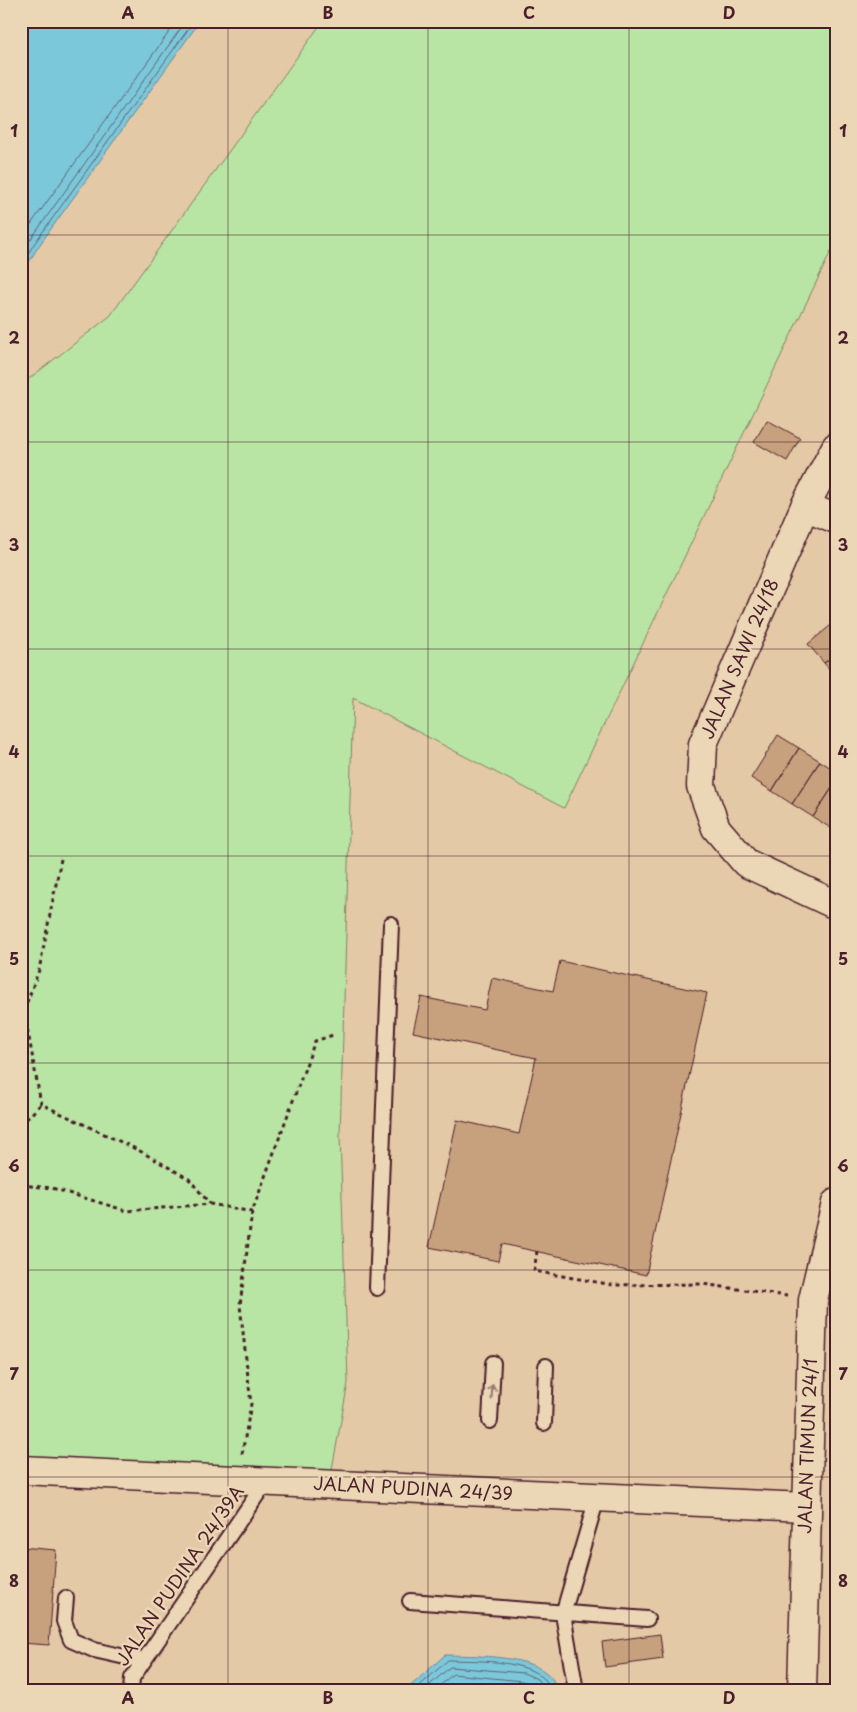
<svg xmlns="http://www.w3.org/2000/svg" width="857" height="1712" font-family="'Playpen Sans',sans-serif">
  <rect width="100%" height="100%" fill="#e4c9a6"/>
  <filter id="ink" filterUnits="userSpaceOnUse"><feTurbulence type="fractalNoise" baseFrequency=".02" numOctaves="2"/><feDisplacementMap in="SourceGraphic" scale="10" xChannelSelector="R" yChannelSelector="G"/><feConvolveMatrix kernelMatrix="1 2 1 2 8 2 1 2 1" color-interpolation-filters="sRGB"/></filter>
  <g filter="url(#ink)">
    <path fill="#b8e5a3" stroke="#818267" d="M323,21H836V241L564,808L353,698L340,1135L348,1383L329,1485L21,1473V385L110,316Z"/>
    <path fill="#7cc8db" stroke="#688495" d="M21,21H200L38,247L21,275Z
      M445,1655C474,1656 552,1653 557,1691H405Z"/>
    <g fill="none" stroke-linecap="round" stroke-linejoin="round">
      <path stroke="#5e6371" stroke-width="1" d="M21,238L177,21
        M21,253L186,21
        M21,265L34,244L194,21
        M414,1691L448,1660C476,1661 542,1658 552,1691
        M423,1691L450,1667L524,1673L537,1679L546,1691
        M434,1691L453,1674L522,1681L532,1685L537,1691"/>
    </g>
    <path fill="#c7a17d" stroke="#4a1f2b" d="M767,420L800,438L787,461L754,442Z
      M836,621V654L824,663L808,644Z
      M836,654V677L824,663Z
      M778,735L799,748L772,791L751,778Z
      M799,748L820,761L792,804L772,791Z
      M820,761L836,771V782L813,817L792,804Z
      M836,782V827L834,830L813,817Z
      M560,961L707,993L646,1275L502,1244L498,1261L429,1247L457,1120L519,1134L536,1058L413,1032L421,997L485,1010L492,978L553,991Z
      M21,1547L56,1550L49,1645L21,1643Z
      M660,1634L663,1659L605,1667L602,1642Z"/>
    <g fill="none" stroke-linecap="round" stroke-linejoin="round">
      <defs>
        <path id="lane" d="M377,1288L391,924
          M490,1421L493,1363
          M544,1423L546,1366
          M66,1598L64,1621L71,1640L94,1650L143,1661
          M410,1601L647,1619
          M131,1691L132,1678L265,1483
          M576,1691L563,1614L597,1498"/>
        <path id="street" d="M836,447L805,506L703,744L701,786L716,828L746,863L836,905
          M805,506L836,519
          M21,1470L805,1507"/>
        <path id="secondary" d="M802,1691L813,1300L836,1203"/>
      </defs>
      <use href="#lane" stroke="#4a1f2b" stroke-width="18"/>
      <use href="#street" stroke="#4a1f2b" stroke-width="31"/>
      <use href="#secondary" stroke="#4a1f2b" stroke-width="31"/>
      <path stroke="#4a1f2b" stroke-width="3" stroke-dasharray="4 4" stroke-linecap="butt" d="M61,859L39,970L24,1010L41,1104L140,1151L189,1179L210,1204
        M21,1125L41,1104
        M21,1185L52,1188L127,1211L210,1204L252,1212L315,1041L336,1034
        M537,1251L534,1271L613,1285L702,1284L787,1296
        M242,1454L251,1404L240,1305L252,1212"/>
      <use href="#lane" stroke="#ebd6b5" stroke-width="14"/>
      <use href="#street" stroke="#ebd6b5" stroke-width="28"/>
      <use href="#secondary" stroke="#ebd6b5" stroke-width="28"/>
    </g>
    <defs><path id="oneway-shaft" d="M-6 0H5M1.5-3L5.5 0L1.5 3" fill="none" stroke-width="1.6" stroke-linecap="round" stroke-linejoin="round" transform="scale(1.25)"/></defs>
    <use stroke="#9a7a70" href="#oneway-shaft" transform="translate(492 1392) rotate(-87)"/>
  </g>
  <path fill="none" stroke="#4a1f2b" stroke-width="1" stroke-opacity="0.55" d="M228,21V1691M428,21V1691M629,21V1691M21,235H836M21,442H836M21,649H836M21,856H836M21,1063H836M21,1270H836M21,1477H836"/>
  <g text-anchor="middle" stroke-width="5" stroke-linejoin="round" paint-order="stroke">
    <g font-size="18" fill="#4a1f2b" stroke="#ebd6b5">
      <text transform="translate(740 659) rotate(-67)" y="6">JALAN SAWI 24/18</text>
      <text transform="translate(808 1446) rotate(-88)" y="6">JALAN TIMUN 24/1</text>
      <text transform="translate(413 1489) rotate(3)" y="6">JALAN PUDINA 24/39</text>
      <text transform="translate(180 1576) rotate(-56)" y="6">JALAN PUDINA 24/39A</text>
    </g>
  </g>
  <rect width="857" height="1712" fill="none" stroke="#ebd6b5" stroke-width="55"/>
  <rect x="28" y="28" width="802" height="1656" fill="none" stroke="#4a1f2b" stroke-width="2"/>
  <g font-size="16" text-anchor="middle" font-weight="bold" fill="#4a1f2b">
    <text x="128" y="19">A</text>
    <text x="328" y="19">B</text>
    <text x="529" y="19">C</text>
    <text x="729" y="19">D</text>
    <text x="14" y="137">1</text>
    <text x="843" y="137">1</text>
    <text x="14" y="344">2</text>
    <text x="843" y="344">2</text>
    <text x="14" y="551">3</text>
    <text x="843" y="551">3</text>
    <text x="14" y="758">4</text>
    <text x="843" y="758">4</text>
    <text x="14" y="965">5</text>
    <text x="843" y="965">5</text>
    <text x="14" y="1172">6</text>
    <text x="843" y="1172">6</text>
    <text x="14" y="1380">7</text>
    <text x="843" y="1380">7</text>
    <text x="14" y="1587">8</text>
    <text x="843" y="1587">8</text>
    <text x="128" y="1704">A</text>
    <text x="328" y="1704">B</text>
    <text x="529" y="1704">C</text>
    <text x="729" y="1704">D</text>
  </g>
</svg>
